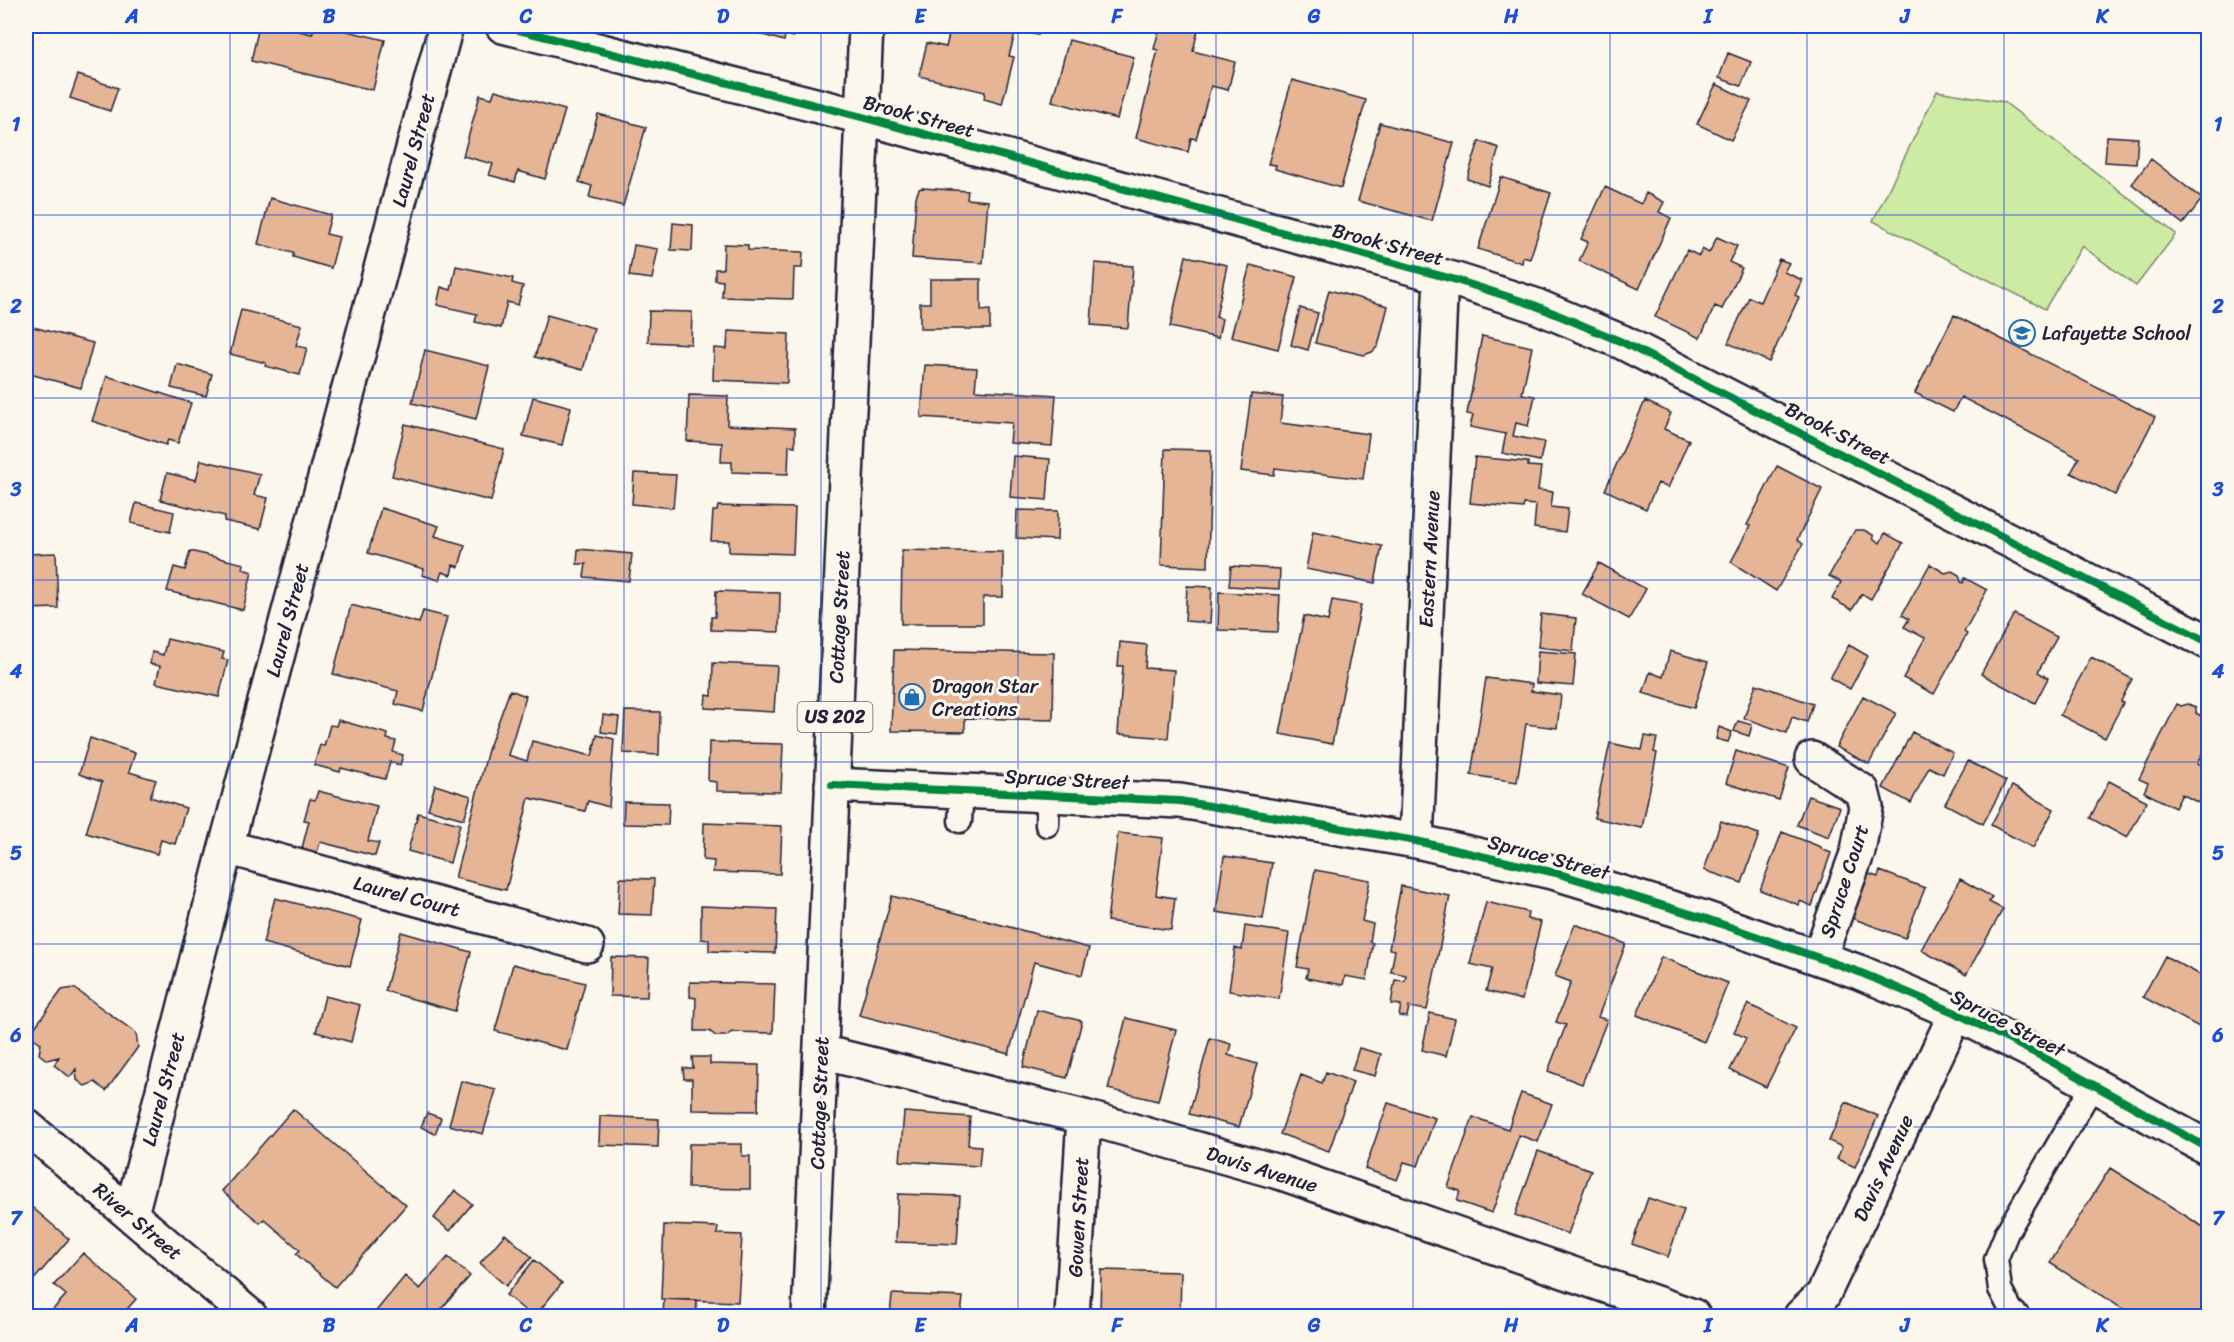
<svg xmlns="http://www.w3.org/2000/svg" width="2234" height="1342" font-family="Sriracha,sans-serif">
  <rect width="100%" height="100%" fill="#fbf7ec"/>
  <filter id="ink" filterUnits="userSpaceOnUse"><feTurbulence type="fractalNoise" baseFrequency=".0167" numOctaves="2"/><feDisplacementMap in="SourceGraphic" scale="12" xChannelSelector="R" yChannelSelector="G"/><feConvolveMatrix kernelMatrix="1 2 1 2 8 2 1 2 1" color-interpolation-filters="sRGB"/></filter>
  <g filter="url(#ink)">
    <path fill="#cdeba2" stroke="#78866e" stroke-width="1.5" d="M1937,91L2004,102L2176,234L2136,286L2082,246L2045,309L1873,221Z"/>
    <path fill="#e5b596" stroke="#22223b" stroke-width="1.5" d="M259,26H278L312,34L315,26H326L385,40L373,90L251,61Z
      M746,26H796L793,37L785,35L784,41L745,30Z
      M951,26H1041L1038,35L1016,30L1009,56L1014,57L1002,104L984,99L985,92L919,76L927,43L946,47Z
      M1160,26H1199L1193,51L1235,62L1228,90L1211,86L1196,139L1191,138L1188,152L1136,138L1158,50L1154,49Z
      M1069,40L1134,57L1117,119L1052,101Z
      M1728,53L1751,62L1741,86L1719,78Z
      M78,75L118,88L110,111L70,98Z
      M1292,80L1366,100L1341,188L1275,169L1276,165L1268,164Z
      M1716,84L1751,101L1731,140L1697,124Z
      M495,90L565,110L545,179L518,171L515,182L489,175L493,164L463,156L480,95L492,98Z
      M598,114L646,127L623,206L589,197L592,186L579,182Z
      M1380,123L1454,143L1432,221L1358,201Z
      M2107,136L2138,138L2136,164L2105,162Z
      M1479,141L1499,148L1488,186L1467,179Z
      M2151,159L2202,199L2183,224L2132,184Z
      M1501,177L1551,193L1530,259L1523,257L1522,263L1478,249Z
      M1605,187L1641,204L1646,193L1664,202L1659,212L1671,218L1639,289L1579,261L1588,242L1581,239Z
      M922,188L968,191L967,199L988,201L983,263L912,258L916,197L919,189Z
      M270,198L331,215L326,234L339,237L331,268L293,257V253L258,244Z
      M673,223L693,225L692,251L671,250Z
      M1717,237L1737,246L1729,262L1742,268L1722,309L1715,306L1700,338L1655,317L1687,250L1699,256L1702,249L1709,253Z
      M724,244L748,245V250L803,252L802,268H794L793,299L722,297L723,281L715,280V269H723Z
      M634,245L658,249L652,279L629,276Z
      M1186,256L1227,265L1216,317L1222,319L1218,338L1170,327Z
      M1779,259L1789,263L1784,272L1802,280L1795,295L1799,297L1769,362L1728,343L1749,297L1760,302Z
      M1095,263L1133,266L1128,328L1091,325Z
      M1250,265L1297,277L1278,349L1231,337Z
      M456,266L513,278L512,283L523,286L518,305L507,302L501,328L475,322L477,314L437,305L441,287L451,290Z
      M930,279H981V311L990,310V329H920V303H930Z
      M1329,290L1388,306L1378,346L1372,352L1364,355L1315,343Z
      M1300,308L1318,313L1308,350L1291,345Z
      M241,310L302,325L296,346L307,348L300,375L265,366L266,363L230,354Z
      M649,311L692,312L691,344L648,342Z
      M547,315L594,328L583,370L535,357Z
      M1954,315L2155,417L2115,495L2071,473L2079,458L1961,397L1953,412L1915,393Z
      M26,325L93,343L81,388L26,373Z
      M728,331L789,334L787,383L713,380L714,348L727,349Z
      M1482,336L1532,347L1522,394L1535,396L1528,426L1516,423L1513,436L1544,442L1540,461L1502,453L1506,434L1470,427L1473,415L1467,414Z
      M425,350L489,366L476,419L412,403Z
      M177,364L212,374L206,396L171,388Z
      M925,365L977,368L975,390L1056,395L1052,446L1010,443L1012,423L921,417Z
      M107,376L191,403L178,443L168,440L166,445L92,421Z
      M1251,394L1283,397L1280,423L1369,434L1363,479L1275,468L1274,475L1241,471Z
      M689,395L728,396L727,425L795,428V446L789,445L788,474L732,472V462H721L722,443L687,441Z
      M533,397L571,407L562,445L523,436Z
      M1645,401L1671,413L1664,429L1689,440L1668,488L1658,483L1646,509L1605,490Z
      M405,424L504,449L491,501L392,476Z
      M1165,449L1211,450L1208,567L1161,565Z
      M1013,456L1050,459L1047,500L1010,497Z
      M1475,457L1528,462V466L1541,467L1538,490L1553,492L1551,507L1568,509L1565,532L1534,528L1536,505L1524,504L1523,508L1470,503Z
      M201,460L260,474L254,495L268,498L260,529L224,521L225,516L160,500L167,473L196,480Z
      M1777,466L1822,489L1797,540L1803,544L1776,591L1731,562L1750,526L1747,525Z
      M634,473L676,475L673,508L632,504Z
      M136,503L174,512L170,532L131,523Z
      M718,506L795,508L793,554L729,552V541H711L713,511H717Z
      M381,508L439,526L435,536L465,545L459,567L453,565L451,575L442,572L439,580L422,575L424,569L368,553Z
      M1017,510L1058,511L1057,540L1016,538Z
      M1855,530H1864L1873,535L1874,539L1880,543L1885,533L1903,543L1871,599L1862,594L1852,610L1832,599L1841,582L1829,576Z
      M1313,532L1382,546L1375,583L1306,569Z
      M578,549L632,554L629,581L584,577L586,564H577Z
      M902,550L1003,552V597H983V624H901Z
      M190,551L244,564L243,569L252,572L243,610L167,591L174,567L185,570Z
      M56,553L58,608L26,609V554Z
      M1599,563L1646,589L1629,619L1582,594Z
      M1930,564L1945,573L1952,571L1959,575L1961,582L1963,583L1965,578L1987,590L1964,632L1967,634L1934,694L1903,678L1925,638L1904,627L1909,619L1902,615Z
      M1231,566L1280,569L1279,589L1229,586Z
      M1187,586L1212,587L1210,623L1185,621Z
      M716,591L780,593L779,632L711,630V617H715Z
      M1219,592L1280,595L1278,632L1218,630Z
      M1332,600L1361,605L1332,744L1280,734L1304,616L1328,621Z
      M351,605L419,623L423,611L447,617L423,711L395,704L398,691L333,674Z
      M1541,614L1576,618L1573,651L1538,647Z
      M2014,614L2057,637L2038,672L2048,678L2035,703L1981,674Z
      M167,639L224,652L222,659L228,660L219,697L156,683L160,666L150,664L152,652L163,655Z
      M1120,642L1147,645L1145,668L1174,670L1168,738L1118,734L1123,666H1118Z
      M1849,645L1868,656L1850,689L1830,678Z
      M894,650L1054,653L1053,720L965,718V732L891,731Z
      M1538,651L1576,654L1573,686L1536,683Z
      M1670,651L1708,662L1694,708L1643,693L1650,672L1663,677Z
      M2091,657L2132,679L2121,701L2123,703L2105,738L2060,715Z
      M713,663L777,666L774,712L705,708L706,695L712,696Z
      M1486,678L1532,684L1531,691L1561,695L1557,728L1526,724L1517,782L1471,775Z
      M1756,684L1813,704L1807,722L1792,717L1787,733L1744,718Z
      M510,690L526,696L508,755L527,761L532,741L592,756L597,735L614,739L609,807L588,801L585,811L529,798L506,890L455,878L488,750Z
      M1863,696L1896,713L1869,764L1836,747Z
      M2177,704L2181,706L2188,704L2196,707V713L2208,720V742L2197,764L2208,770V808L2182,794L2175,808L2144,792L2148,783L2139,779Z
      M625,711L660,712L659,755L623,753Z
      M603,715L619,717L617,734L601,732Z
      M338,720L388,734L387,739L396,741L393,752L403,755L400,765L390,762L385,779L341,768L340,772L314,765L320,745L324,746L330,725L336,726Z
      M1738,721L1752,725L1749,736L1734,731Z
      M1719,727L1732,732L1728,742L1716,739Z
      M1912,732L1953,753L1943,774L1929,767L1911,803L1883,788Z
      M1645,736L1657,738L1654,752L1657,753L1642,828L1594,818L1610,743L1642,750Z
      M90,738L135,753L129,772L156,780L150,797L186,808L175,844L161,840L157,854L86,833L102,782L79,774Z
      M709,742L783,744L781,792L717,791V782L708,781Z
      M1736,751L1789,768L1779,800L1726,783Z
      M1968,761L2006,781L1983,824L1945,804Z
      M2109,781L2147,801L2127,838L2090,818Z
      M435,785L471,796L464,819L428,809Z
      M2012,786L2054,809L2033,848L1991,825Z
      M318,791L377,806L368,841L379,843L375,856L320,842L317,852L302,848L309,821L304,820L310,799L315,800Z
      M1808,796L1840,807L1829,837L1797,825Z
      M624,802L669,803L668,825L623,824Z
      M418,813L460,824L450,863L408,851Z
      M1721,821L1759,834L1742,883L1704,870Z
      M704,823L782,826L780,874L713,872L714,861L703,860Z
      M1782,832L1821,847V849L1831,853L1812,906L1800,901L1799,905L1760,890Z
      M1118,833L1163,838L1156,895L1175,898L1171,930L1107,921Z
      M1224,856L1272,863L1263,919L1216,912Z
      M1315,870L1370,880L1362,921L1373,924L1370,942L1373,943L1367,980L1345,976L1343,985L1306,978L1308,969L1297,967Z
      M1880,871L1925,888L1905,938L1849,917L1866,873L1878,877Z
      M620,878L654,879L652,915L618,914Z
      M1960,879L1992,897L1989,902L2003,909L1966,975L1921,950Z
      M1401,886L1450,896L1427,1010L1409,1007L1407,1017L1399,1016L1401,1005L1391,1004L1395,980L1405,981L1406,975L1391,972L1395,950L1389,949Z
      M892,896L1089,948L1082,975L1034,962L1009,1054L859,1015Z
      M275,898L362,920L350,966L263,943Z
      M1486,902L1528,912L1527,919L1541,922L1522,1000L1486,991L1492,969L1470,964Z
      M701,906L777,909L775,953L709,951V940L701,939Z
      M1575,924L1626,944L1598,1017L1607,1020L1582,1084L1548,1071L1566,1025L1556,1022L1571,982L1555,976Z
      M1245,926L1289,933L1279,999L1229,991L1235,948L1242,950Z
      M401,932L471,952L455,1011L385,991Z
      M2165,956L2208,979V1009L2199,1027L2143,997Z
      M611,957L649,958L647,997L610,996Z
      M1661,957L1728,983L1704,1042L1637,1015Z
      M513,964L585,983L567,1050L495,1031Z
      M690,982L775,984L773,1033L732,1032L726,1036H716L709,1031H695L696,998L690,997Z
      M74,988L136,1033L138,1047L106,1091L95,1082L85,1086L77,1080L76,1069L70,1077L54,1065L59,1057L47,1060L39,1054L41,1043L29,1035L62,990Z
      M325,996L360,1005L351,1042L316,1032Z
      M1748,1004L1796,1028L1766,1087L1730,1070L1746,1038L1734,1032Z
      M1037,1010L1082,1021L1067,1078L1023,1067Z
      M1430,1013L1455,1019L1446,1056L1422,1050Z
      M1126,1018L1176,1030L1158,1101L1108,1089Z
      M1210,1038L1231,1044L1228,1055L1257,1064L1239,1127L1189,1114Z
      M1359,1048L1381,1054L1375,1076L1352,1070Z
      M692,1057H710V1064L759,1065L758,1111L692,1110V1079H684L683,1068H693Z
      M1326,1072L1353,1082L1329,1151L1280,1134L1301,1075L1322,1083Z
      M461,1081L496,1090L483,1134L449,1125Z
      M1521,1093L1552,1104L1538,1142L1519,1135L1492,1213L1457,1201L1460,1191L1448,1187L1473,1117L1508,1129Z
      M1846,1102L1878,1116L1855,1167L1837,1159L1842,1147L1829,1141Z
      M1388,1103L1435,1118L1418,1166L1404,1162L1397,1180L1365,1169Z
      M293,1109L406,1205L335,1287L296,1254L300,1250L264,1219L260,1223L222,1191Z
      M904,1112L970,1117L968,1145L981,1146L979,1166L900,1161Z
      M427,1113L441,1118L435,1134L421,1127Z
      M600,1116L659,1119L658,1147L599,1145Z
      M689,1144H742V1156H750V1189L688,1188Z
      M1538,1151L1591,1170L1568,1234L1515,1215Z
      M2110,1168L2208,1230V1316H2134L2050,1263Z
      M455,1190L472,1204L450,1231L434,1218Z
      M898,1194L960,1196L957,1244L896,1242Z
      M1648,1198L1684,1210L1668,1257L1632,1244Z
      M26,1202L69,1239L31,1283L26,1279Z
      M664,1225L718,1227L717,1234L742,1235L738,1302L661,1299Z
      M505,1234L532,1257L506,1286L480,1263Z
      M83,1253L136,1299L121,1316H47L66,1295L54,1285Z
      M448,1257L470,1276L435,1316H372L405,1276L420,1289Z
      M534,1260L562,1283L535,1316H532L506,1295Z
      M1101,1270L1181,1272L1180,1316L1100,1314Z
      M892,1294L963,1297L961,1316H879H890Z
      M664,1299L697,1300L696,1316H663Z"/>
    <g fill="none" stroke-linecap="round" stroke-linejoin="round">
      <defs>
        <path id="lane" d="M960,821L962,791
          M1047,825L1048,795
          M2018,1316L2011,1310L2000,1289L1996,1259L2007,1232L2093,1085"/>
        <path id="street" d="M503,26L862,117L1456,280L1534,305L1622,342L2208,642
          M1812,759L1862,791L1866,807L1858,851L1819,958
          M832,785L1180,801L1416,841L1556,873L1704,918L1859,972L1956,1013L2043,1057L2208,1148
          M1416,841L1441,276
          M226,847L587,945
          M821,1052L1084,1117L1282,1173L1693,1316
          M131,1214L226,847L446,26
          M1072,1316L1084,1117
          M1801,1316L1823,1295L1956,1013"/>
        <path id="secondary" d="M26,1126L250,1316"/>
        <path id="highway" d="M809,1316L866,26"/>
      </defs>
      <use href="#lane" stroke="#22223b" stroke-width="27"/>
      <use href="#street" stroke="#22223b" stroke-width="38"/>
      <use href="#secondary" stroke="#22223b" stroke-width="38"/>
      <use href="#highway" stroke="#22223b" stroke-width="38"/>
      <use href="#lane" stroke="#fbf7ec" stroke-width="22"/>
      <use href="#street" stroke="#fbf7ec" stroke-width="33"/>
      <use href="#secondary" stroke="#fbf7ec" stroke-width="33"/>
      <use href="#highway" stroke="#fbf7ec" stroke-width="33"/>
      <defs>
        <path id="cycleway" d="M503,26L862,117L1456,280L1534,305L1622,342L2208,642
          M832,785L1180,801L1416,841L1556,873L1704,918L1859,972L1956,1013L2043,1057L2208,1148"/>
      </defs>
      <use href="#cycleway" stroke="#fbf7ec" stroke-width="11"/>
      <use href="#cycleway" stroke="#00873e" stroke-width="8"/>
    </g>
  </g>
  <path fill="none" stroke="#1d4ed8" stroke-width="1.5" stroke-opacity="0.55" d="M230,26V1316M427,26V1316M624,26V1316M821,26V1316M1018,26V1316M1216,26V1316M1413,26V1316M1610,26V1316M1807,26V1316M2004,26V1316M26,215H2208M26,398H2208M26,580H2208M26,762H2208M26,944H2208M26,1127H2208"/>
  <defs>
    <symbol id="school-ring" viewBox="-11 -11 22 22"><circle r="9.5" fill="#fbf7ec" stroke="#1f6fb2" stroke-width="1.5"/><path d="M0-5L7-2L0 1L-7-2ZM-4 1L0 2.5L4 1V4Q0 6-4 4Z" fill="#1f6fb2"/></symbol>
    <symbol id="shop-ring" viewBox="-11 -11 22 22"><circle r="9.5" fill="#fbf7ec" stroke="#1f6fb2" stroke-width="1.5"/><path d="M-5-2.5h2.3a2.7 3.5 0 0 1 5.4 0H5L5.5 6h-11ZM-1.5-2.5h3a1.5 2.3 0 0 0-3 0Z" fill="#1f6fb2"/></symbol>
  </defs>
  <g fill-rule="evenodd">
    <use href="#school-ring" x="2007" y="318" width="30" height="30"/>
    <use href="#shop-ring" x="897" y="682" width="30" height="30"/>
  </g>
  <g text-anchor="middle" stroke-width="6" stroke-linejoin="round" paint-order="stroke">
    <rect fill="#fbf7ec" stroke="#636270" stroke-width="1.5" x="797.5" y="702" width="75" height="30" rx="4.5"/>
    <g font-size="18" font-weight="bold" fill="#22223b">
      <text x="835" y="723">US 202</text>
    </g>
    <g font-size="20" fill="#22223b" stroke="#fbf7ec">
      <text transform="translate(919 116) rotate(15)" y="7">Brook Street</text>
      <text transform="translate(413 150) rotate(-75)" y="7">Laurel Street</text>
      <text transform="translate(1388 244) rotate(15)" y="7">Brook Street</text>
      <text transform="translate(1838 433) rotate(27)" y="7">Brook Street</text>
      <text transform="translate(1429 559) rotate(-87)" y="7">Eastern Avenue</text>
      <text transform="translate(839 617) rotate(-87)" y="7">Cottage Street</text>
      <text transform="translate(287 620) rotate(-75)" y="7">Laurel Street</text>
      <text transform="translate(1067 779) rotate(3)" y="7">Spruce Street</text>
      <text transform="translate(1549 857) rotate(15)" y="7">Spruce Street</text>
      <text transform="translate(1844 881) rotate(-72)" y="7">Spruce Court</text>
      <text transform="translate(407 896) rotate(15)" y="7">Laurel Court</text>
      <text transform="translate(2008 1023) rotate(27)" y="7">Spruce Street</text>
      <text transform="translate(163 1089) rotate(-75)" y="7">Laurel Street</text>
      <text transform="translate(819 1103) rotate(-88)" y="7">Cottage Street</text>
      <text transform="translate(1883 1168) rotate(-65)" y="7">Davis Avenue</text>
      <text transform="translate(1262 1169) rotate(17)" y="7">Davis Avenue</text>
      <text transform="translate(1078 1217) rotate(-87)" y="7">Gowen Street</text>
      <text transform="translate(138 1221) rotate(40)" y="7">River Street</text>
    </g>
    <g font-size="20" fill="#22223b" stroke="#fbf7ec" text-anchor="start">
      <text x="2042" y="340">Lafayette School</text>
      <text x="932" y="693">Dragon Star<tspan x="932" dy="23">Creations</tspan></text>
    </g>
  </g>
  <rect width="2234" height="1342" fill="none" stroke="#fbf7ec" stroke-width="66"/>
  <rect x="33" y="33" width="2168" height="1276" fill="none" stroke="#1d4ed8" stroke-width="2"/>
  <g font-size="20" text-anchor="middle" font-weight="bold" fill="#1d4ed8">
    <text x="132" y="23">A</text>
    <text x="329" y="23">B</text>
    <text x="526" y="23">C</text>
    <text x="723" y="23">D</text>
    <text x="920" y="23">E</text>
    <text x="1117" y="23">F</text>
    <text x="1314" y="23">G</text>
    <text x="1511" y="23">H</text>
    <text x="1708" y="23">I</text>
    <text x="1905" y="23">J</text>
    <text x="2102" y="23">K</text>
    <text x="16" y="131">1</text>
    <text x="2218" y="131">1</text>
    <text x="16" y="313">2</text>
    <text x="2218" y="313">2</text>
    <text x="16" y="496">3</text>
    <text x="2218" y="496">3</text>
    <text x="16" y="678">4</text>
    <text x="2218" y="678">4</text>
    <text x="16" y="860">5</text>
    <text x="2218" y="860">5</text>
    <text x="16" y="1042">6</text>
    <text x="2218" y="1042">6</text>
    <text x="16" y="1225">7</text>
    <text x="2218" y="1225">7</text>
    <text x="132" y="1332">A</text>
    <text x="329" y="1332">B</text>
    <text x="526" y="1332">C</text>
    <text x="723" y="1332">D</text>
    <text x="920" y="1332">E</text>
    <text x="1117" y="1332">F</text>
    <text x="1314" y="1332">G</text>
    <text x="1511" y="1332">H</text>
    <text x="1708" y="1332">I</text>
    <text x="1905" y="1332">J</text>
    <text x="2102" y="1332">K</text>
  </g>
</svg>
